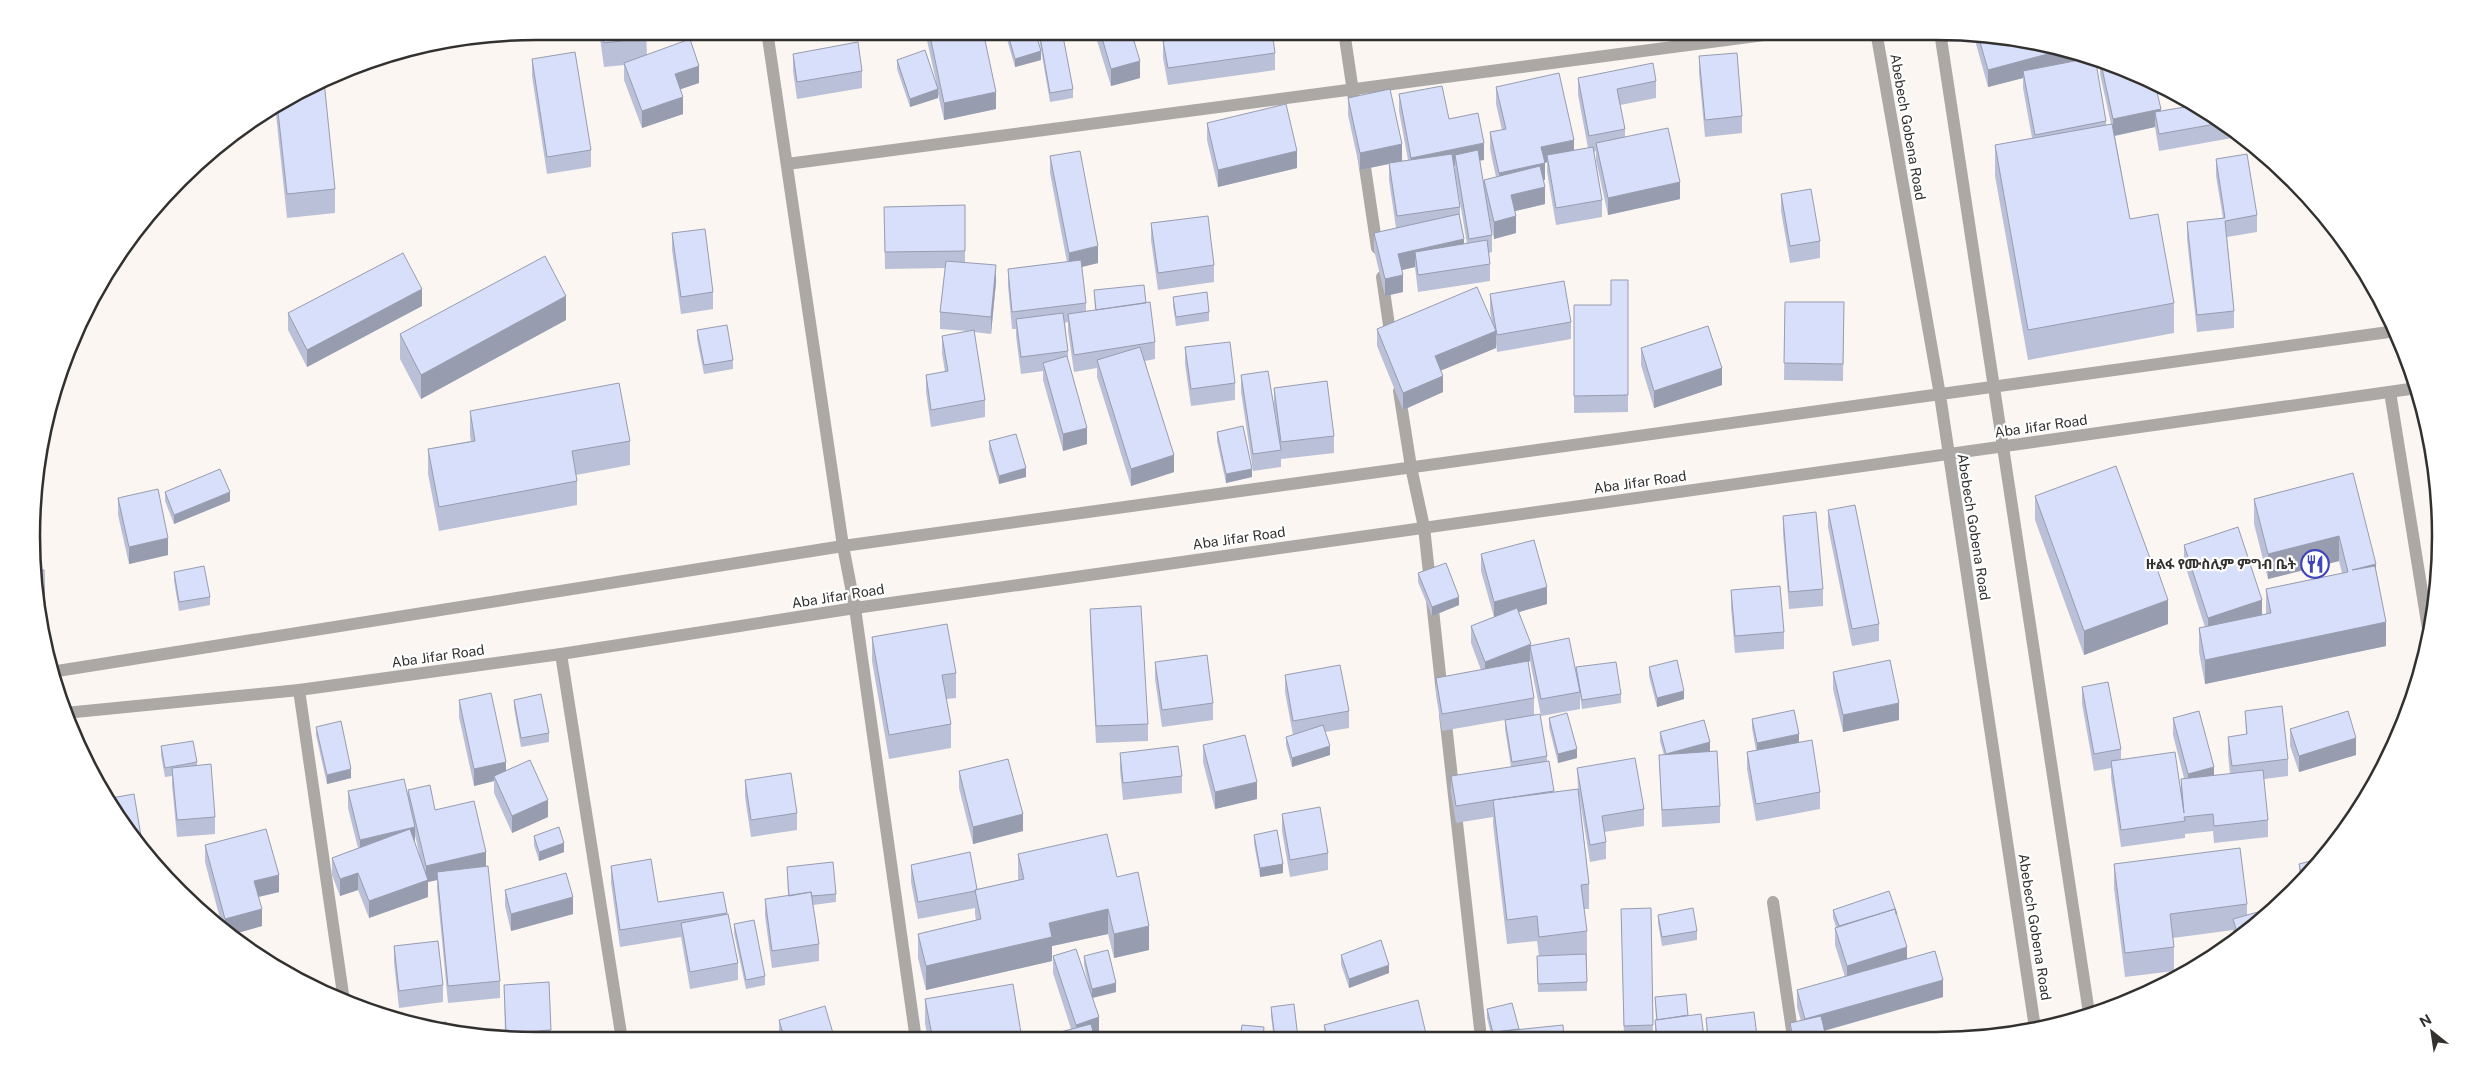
<svg xmlns="http://www.w3.org/2000/svg" width="2472" height="1072" font-family="'Public Sans','Noto Sans Ethiopic',sans-serif">
  <rect width="100%" height="100%" fill="#fbf6f1"/>
  <g fill="none" stroke-linecap="round" stroke-linejoin="round">
    <path stroke="#aba8a6" stroke-width="12" d="M767,31L843,546L855,608L916,1040
      M1344,31L1356,112
      M1363,154L1377,248
      M787,164L1794,31
      M1382,277L1391,339
      M1399,391L1411,467L1424,527L1442,693
      M2390,392L2429,635
      M561,654L622,1040
      M299,690L344,1001
      M1445,715L1481,1038
      M1773,902L1793,1037"/>
    <path stroke="#aba8a6" stroke-width="12" d="M1876,31L1940,395L2035,1028
      M1940,32L2089,1013
      M51,672L843,546L2396,331
      M65,713L299,690L561,654L855,608L2417,388"/>
  </g>
  <path fill="#bac0d7" fill-rule="evenodd" d="M599,31H646L647,55L699,83L681,89L683,114L642,128L624,80V65L604,67Z
    M926,31H983L996,109L944,120L938,94V98L910,107L897,69V60L936,81L926,36Z
    M1006,31H1035L1041,60L1015,67L1006,36Z
    M1039,31L1073,89V98L1050,102L1039,38Z
    M1095,31H1131L1140,78L1111,86L1095,34Z
    M1976,35L2034,41L2095,59L2106,121V125L2111,124L2100,74V59L2155,84L2161,111L2197,105L2232,130V138L2159,151L2155,127L2115,136L2130,219L2174,303V333L2028,360L1995,176V145L2032,138L2023,88V78L1988,87L1976,44Z
    M1163,41L1275,53V70L1168,85L1163,58Z
    M793,54L862,71V88L797,99L793,71Z
    M1699,56L1742,116V133L1705,137L1699,73Z
    M532,59L591,150V167L547,174L532,76Z
    M1578,78L1656,81V98L1620,105L1625,129V137L1680,199L1608,215L1596,160V151L1594,152L1602,200V217L1556,225L1547,172V162L1545,163V180H1543L1545,204L1515,211L1516,233L1494,239L1488,211L1492,235V252L1489,253L1490,264V281L1418,292L1415,267L1402,270L1403,292L1385,296L1374,250V233L1396,228L1389,180V164L1360,170L1348,115V98L1402,161L1395,162L1408,160L1399,111V94L1449,119L1484,160H1480L1484,190V180L1496,177L1490,149V132L1502,130L1496,104V87L1574,150L1588,148L1578,95ZM1454,166H1455V172L1467,244H1464L1460,218V207Z
    M284,99L335,189V213L287,218L275,105Z
    M1207,123L1297,168L1218,187L1207,140Z
    M1050,156L1098,263L1082,267L1086,303V311L1095,310L1094,290L1146,303L1155,342V359L1145,361L1174,472L1131,486L1097,377V368L1074,372L1068,331V322L1065,323L1068,351V362L1087,444L1063,451L1043,380V371L1021,374L1016,336V329H1012L1008,286V269L1067,262L1050,173Z
    M2216,159L2257,215V232L2227,237L2234,311V328L2197,332L2187,239V222L2223,218L2216,176Z
    M1781,194L1820,241V258L1790,263L1781,211Z
    M965,205V263L996,282L991,334L974,332L985,400V417L931,427L926,392V375L945,372L942,353V336L968,331L940,329V312L945,268L885,269L884,207Z
    M1151,223L1214,265V282L1158,290L1151,240Z
    M672,233L713,292V309L681,314L672,250Z
    M1628,280V412L1574,413V305H1611Z
    M1490,294L1571,322V339L1497,352L1496,343V348L1441,370L1443,392L1403,410L1377,346V329L1492,322L1490,311Z
    M1173,297L1209,312V321L1176,326L1173,306Z
    M1785,302H1844L1843,381L1784,380Z
    M422,306L307,367L288,330V313Z
    M566,320L421,399L400,359V334Z
    M697,330L733,360V369L704,374L697,339Z
    M1185,347L1235,383V400L1191,406L1185,364Z
    M1641,348L1722,385L1654,408L1641,365Z
    M1241,375L1277,423L1274,405V388L1334,436V453L1281,459V455V467L1253,471L1241,392Z
    M470,411L630,441V465L576,475L577,481V505L439,531L428,474V449L471,441L470,436Z
    M1217,432L1252,477L1226,483L1217,441Z
    M989,441L1026,477L999,484L989,450Z
    M2353,473L2376,571L2386,646L2205,684L2199,652V628L2205,627L2184,562V545L2262,615L2266,614V589L2342,573L2339,561L2268,579L2254,524V499Z
    M165,492L230,501L174,524L165,501Z
    M2035,496L2168,624L2084,655L2035,520Z
    M118,498L168,555L129,564L118,515Z
    M1828,510L1879,624V641L1852,646L1828,527Z
    M1783,516L1823,589V606L1789,609L1783,533Z
    M1481,554L1547,604L1519,612L1531,646L1576,676V667L1621,694V703L1582,709L1580,695V709L1541,716L1530,661L1528,662L1534,698V715L1547,756V761H1549L1554,792L1578,789L1577,768L1644,809V826L1604,832L1606,842V859L1590,862L1579,794L1589,884V909H1584L1587,931V991L1538,992L1537,956H1539L1537,941L1507,944L1493,824V817L1456,823L1451,793V776L1511,767L1505,729V720L1522,717L1442,731L1436,695V678L1481,670L1471,643V626L1494,617L1481,571Z
    M35,570L45,626V643H43L41,634Z
    M174,572L210,597V605L179,611L174,581Z
    M1418,573L1459,605L1432,616L1418,582Z
    M1731,590L1784,632V649L1735,653L1731,607Z
    M1090,609L1148,724V741L1096,743L1090,626Z
    M872,637L956,673V698L946,699L951,724V748L889,759L872,661Z
    M1155,662L1213,703V720L1162,727L1155,679Z
    M1649,667L1684,699L1657,707L1649,676Z
    M1833,672L1899,720L1843,732L1833,689Z
    M1285,675L1349,711V728L1325,732L1330,755L1292,767L1286,745V737L1293,735L1285,692Z
    M2082,687L2121,749V760L2181,791V779L2184,778L2173,735V718L2214,775L2230,774L2228,754V737L2246,735L2245,711L2288,759V776L2264,779L2268,820V837L2214,843L2213,831L2185,834V838L2121,847L2111,778V768L2094,771L2082,704Z
    M459,700L506,771L548,817L512,833L494,793V781L474,786L459,717Z
    M514,700L549,733V742L521,747L514,708Z
    M1549,718L1577,758L1558,763L1549,727Z
    M1752,719L1799,743L1820,792V809L1756,821L1747,769V752L1756,750L1752,728Z
    M316,727L351,778L327,784L316,735Z
    M2290,729L2356,755L2299,772L2290,746Z
    M1660,732L1710,751L1704,752L1720,806V823L1662,827L1659,755H1664L1660,741Z
    M1203,745L1257,799L1215,809L1203,762Z
    M161,746L197,762V766L215,817V834L177,837L172,785V776L165,777L161,755Z
    M1120,753L1182,776V793L1123,800L1120,770Z
    M959,771L1023,831L973,844L959,788Z
    M745,780L797,813V830L751,837L745,797Z
    M408,790L435,810L486,866L500,981V998L448,1003L437,889V880L428,882V897L369,918L358,890L340,896L332,875V858L358,848L348,808V791L408,799ZM415,835L420,857L415,843Z
    M106,799L142,842V848Z
    M1282,814L1328,853V870L1290,877L1282,831Z
    M1254,835L1283,873L1260,877L1254,843Z
    M534,836L564,852L539,861L534,845Z
    M205,845L279,892L258,897L262,926L230,935L223,930L205,862Z
    M1018,854L1117,877L1149,950L1114,958L1108,934L1052,946V961L926,990L918,958V934L976,920L975,914V908L918,919L911,882V865L977,889L1018,880Z
    M2322,858L2301,879L2299,872V864Z
    M2114,864L2247,904V915L2244,936L2235,941L2233,936V930L2173,938L2174,947V971L2125,977L2114,888Z
    M611,866L658,902L723,892L727,914L738,963V980L690,989L681,937L620,947L611,883Z
    M787,867L836,894V902L813,905L819,944V961L772,968L765,916V899L788,896Z
    M505,890L573,914L511,931L505,906Z
    M1651,908L1653,1037L1624,1038L1621,909Z
    M1833,910L1897,916L1907,959L1943,997L1824,1031L1826,1037H1790V1023L1801,1021L1797,1007V990L1845,977L1835,945V928L1836,927L1833,918Z
    M1658,915L1697,931V940L1662,946L1658,923Z
    M734,924L765,976V985L746,989L734,933Z
    M394,946L443,985V1002L399,1008L394,963Z
    M1341,955L1389,973L1349,988L1341,964Z
    M1053,956L1091,996L1084,965V956L1116,992L1092,998L1099,1034L1094,1036L1095,1039H1053V1034L1071,1029L1053,973Z
    M504,985L551,1030V1041H536L505,1038Z
    M1655,997L1688,1015L1704,1037H1655V1020H1656Z
    M925,999L1022,1039L928,1040L925,1023Z
    M1271,1007L1298,1038L1274,1039L1271,1016Z
    M1487,1009L1519,1029L1564,1038H1492L1487,1018Z
    M1754,1012L1757,1037H1707L1706,1018Z
    M779,1020L835,1040H780L779,1037Z
    M1324,1025L1427,1038H1324Z"/>
  <path fill="#979caf" d="M2066,49L2097,58L2024,78L2023,71V78L1988,87V70Z
    M1041,51V60L1015,67V59Z
    M1140,61V78L1111,86V69Z
    M699,66V83L675,91V74Z
    M938,89V98L910,107V99Z
    M996,92V109L944,120V103Z
    M2181,96L2188,99L2181,101Z
    M683,97V114L642,128V111Z
    M2161,109V126L2155,112V127L2113,136V119Z
    M1574,140V157L1547,155V162L1545,163V180L1499,190V173L1541,147Z
    M1484,143V160L1457,165L1455,155V166L1411,175V158Z
    M1402,144V161L1360,170V153Z
    M1297,151V168L1218,187V170Z
    M1680,182V199L1608,215V198Z
    M1545,187V204L1511,212V195Z
    M1516,216V233L1494,239V222Z
    M1464,239V256L1415,252V267L1398,271V254Z
    M1098,246V263L1069,270V253Z
    M996,265V282L991,334V317Z
    M1403,275V292L1385,296V279Z
    M422,289V306L307,367V350Z
    M566,296V320L421,399V375Z
    M1496,331V348L1435,373V356Z
    M1722,368V385L1654,408V391Z
    M1443,376V392L1403,410V393Z
    M1087,428V444L1063,451V434Z
    M1174,455V472L1131,486V469Z
    M1026,468V477L999,484V476Z
    M1252,469V477L1226,483V474Z
    M230,492V501L174,524V515Z
    M2339,536V561L2268,579V554Z
    M168,538V555L129,564V547Z
    M2376,564V589L2352,570Z
    M1547,587V604L1494,619V602Z
    M1459,597V605L1432,616V607Z
    M2168,600V624L2084,655V631Z
    M2262,600V617L2208,635V618Z
    M2386,622V646L2205,684V660Z
    M1531,644V651L1530,646V661L1485,679V662Z
    M1684,691V699L1657,707V698Z
    M1899,703V720L1843,732V715Z
    M1799,734V743L1757,752V743Z
    M2356,738V755L2299,772V756Z
    M1710,742V751L1666,763V754Z
    M1330,746V755L1292,767V758Z
    M1577,749V758L1558,763V754Z
    M506,762V779L494,776V781L474,786V769Z
    M2214,767V784L2188,791V774Z
    M351,769V778L327,784V775Z
    M1257,782V799L1215,809V792Z
    M548,800V817L512,833V816Z
    M1023,814V831L973,844V827Z
    M415,827V844L360,857V840Z
    M564,843V852L539,861V852Z
    M486,852V869L437,872V880L428,882V897L369,918V901L426,880V866Z
    M1283,864V873L1260,877V868Z
    M358,873V890L340,896V879Z
    M279,875V892L254,898V881Z
    M573,897V914L511,931V914Z
    M262,909V926L230,935L225,931V919Z
    M1108,909V934L1052,946V961L926,990V966L1049,923Z
    M1149,926V950L1114,958V934Z
    M1907,947V964L1847,983V966Z
    M1389,965V973L1349,988V979Z
    M1943,980V997L1805,1036V1019Z
    M1116,983V992L1092,998V989Z
    M1099,1017V1034L1085,1039H1076V1025Z"/>
  <path fill="#d8dffa" stroke="#979caf" d="M602,31H646L647,38L604,43Z
    M929,31H983L996,92L944,103Z
    M1007,31H1035L1041,51L1015,59Z
    M1039,31H1062L1073,89L1050,93Z
    M1100,31H1131L1140,61L1111,69Z
    M1231,31H1272L1275,53L1168,68L1163,41Z
    M1978,35L2034,41L2066,49L1988,70Z
    M690,39L699,66L675,74L683,97L642,111L624,63Z
    M858,42L862,71L797,82L793,54Z
    M925,50L938,89L910,99L897,60Z
    M575,52L591,150L547,157L532,59Z
    M1737,53L1742,116L1705,120L1699,56Z
    M2095,57L2106,121L2035,135L2023,71Z
    M2100,59L2155,84L2161,109L2113,119Z
    M1653,63L1656,81L1617,89L1625,129L1589,136L1578,78Z
    M1559,73L1574,140L1541,147L1545,163L1499,173L1490,132L1506,129L1496,87Z
    M324,81L335,189L287,194L277,103L284,99Z
    M1442,86L1449,119L1478,113L1484,143L1411,158L1399,94Z
    M1390,89L1402,144L1360,153L1348,98Z
    M1286,104L1297,151L1218,170L1207,123Z
    M2197,105L2221,123L2159,134L2155,112Z
    M2112,124L2130,219L2158,214L2174,303L2028,330L1995,145Z
    M1668,128L1680,182L1608,198L1596,143Z
    M1593,147L1602,200L1556,208L1547,155Z
    M1478,150L1492,235L1469,239L1455,155Z
    M1080,151L1098,246L1069,253L1050,156Z
    M1452,154L1460,207L1397,216L1389,163Z
    M2247,154L2257,215L2225,221L2234,311L2197,315L2187,222L2225,218L2216,159Z
    M1540,166L1545,187L1511,195L1516,216L1494,222L1484,180Z
    M1811,189L1820,241L1790,246L1781,194Z
    M965,205V251L885,252L884,207Z
    M1459,214L1464,239L1398,254L1403,275L1385,279L1374,233Z
    M1208,216L1214,265L1158,273L1151,223Z
    M705,229L713,292L681,297L672,233Z
    M1487,240L1490,264L1418,275L1415,252Z
    M403,253L422,289L307,350L288,313Z
    M545,256L566,296L421,375L400,334Z
    M1081,260L1086,303L1012,312L1008,269Z
    M946,261L996,265L991,317L940,312Z
    M1611,280H1628V395L1574,396V305H1611Z
    M1564,281L1571,322L1497,335L1490,294Z
    M1144,285L1146,303L1096,310L1094,290Z
    M1477,287L1496,331L1435,356L1443,376L1403,393L1377,329Z
    M1207,292L1209,312L1176,317L1173,297Z
    M1150,302L1155,342L1074,355L1068,314Z
    M1785,302H1844L1843,364L1784,363Z
    M1063,313L1068,351L1021,357L1016,319Z
    M727,325L733,360L704,365L697,330Z
    M1708,326L1722,368L1654,391L1641,348Z
    M974,330L985,400L931,410L926,375L948,371L942,336Z
    M1230,342L1235,383L1191,389L1185,347Z
    M1140,347L1174,455L1131,469L1097,360Z
    M1067,356L1087,428L1063,434L1043,363Z
    M1268,371L1281,450L1253,454L1241,375Z
    M1327,381L1334,436L1281,442L1274,388Z
    M619,383L630,441L572,451L577,481L439,507L428,449L475,441L470,411Z
    M1243,426L1252,469L1226,474L1217,432Z
    M1016,434L1026,468L999,476L989,441Z
    M2116,466L2150,558L2153,557L2168,600L2084,631L2035,496Z
    M220,469L230,492L174,515L165,492Z
    M2353,473L2376,564L2352,570L2375,566L2386,622L2205,660L2199,628L2271,613L2266,589L2348,572L2339,536L2268,554L2254,499Z
    M158,489L168,538L129,547L118,498Z
    M1855,505L1879,624L1852,629L1828,510Z
    M1816,512L1823,589L1789,592L1783,516Z
    M2238,527L2262,600L2208,618L2184,545Z
    M1534,540L1547,587L1494,602L1481,554Z
    M1446,563L1459,597L1432,607L1418,573Z
    M204,566L210,597L179,602L174,572Z
    M35,570H44L45,626H40Z
    M1780,586L1784,632L1735,636L1731,590Z
    M1141,606L1148,724L1096,726L1090,609Z
    M1517,608L1531,644L1485,662L1471,626Z
    M947,624L956,673L942,675L951,724L889,735L872,637Z
    M1569,638L1580,692L1541,699L1530,646Z
    M1207,655L1213,703L1162,710L1155,662Z
    M1677,660L1684,691L1657,698L1649,667Z
    M1890,660L1899,703L1843,715L1833,672Z
    M1528,661L1534,698L1442,714L1436,678Z
    M1616,662L1621,694L1582,700L1576,667Z
    M1340,665L1349,711L1293,721L1285,675Z
    M2108,682L2121,749L2094,754L2082,687Z
    M491,693L506,762L474,769L459,700Z
    M541,694L549,733L521,738L514,700Z
    M2282,706L2288,759L2232,766L2228,737L2247,734L2245,711Z
    M1794,710L1799,734L1757,743L1752,719Z
    M2199,711L2214,767L2188,774L2173,718Z
    M2348,711L2356,738L2299,756L2290,729Z
    M1567,713L1577,749L1558,754L1549,718Z
    M1540,714L1547,756L1512,762L1505,720Z
    M1704,720L1710,742L1666,754L1660,732Z
    M341,721L351,769L327,775L316,727Z
    M1323,725L1330,746L1292,758L1286,737Z
    M1245,735L1257,782L1215,792L1203,745Z
    M1812,740L1820,792L1756,804L1747,752Z
    M193,741L197,762L165,768L161,746Z
    M1178,746L1182,776L1123,783L1120,753Z
    M1717,751L1720,806L1662,810L1659,755Z
    M2175,752L2184,813L2181,779L2263,770L2268,820L2214,826L2213,814L2184,817L2185,821L2121,830L2111,761Z
    M1635,758L1644,809L1602,816L1606,842L1590,845L1577,768Z
    M1008,759L1023,814L973,827L959,771Z
    M530,760L548,800L512,816L494,776Z
    M1549,761L1554,791L1493,800L1456,806L1451,776Z
    M211,764L215,817L177,820L172,768Z
    M791,773L797,813L751,820L745,780Z
    M404,779L415,827L360,840L348,791Z
    M430,785L435,810L474,801L486,852L426,866L408,790Z
    M1578,789L1589,884L1581,885L1587,931L1539,937L1537,916L1507,920L1493,800Z
    M134,794L142,842L138,843L106,799Z
    M1320,807L1328,853L1290,860L1282,814Z
    M559,827L564,843L539,852L534,836Z
    M266,829L279,875L254,881L262,909L225,919L205,845Z
    M410,829L428,880L369,901L358,873L340,879L332,858Z
    M1277,830L1283,864L1260,868L1254,835Z
    M1107,834L1117,877L1138,872L1149,926L1114,934L1108,909L1049,923L1052,937L926,966L918,934L981,919L975,890L1024,879L1018,854Z
    M2240,848L2247,904L2170,914L2174,947L2125,953L2114,864Z
    M970,852L977,889L975,890V891L918,902L911,865Z
    M2322,858L2302,877L2299,864Z
    M651,859L658,902L723,892L727,913L620,930L611,866Z
    M833,862L836,894L812,896L811,892L789,896L787,867Z
    M488,866L500,981L448,986L437,872Z
    M566,873L573,897L511,914L505,890Z
    M1889,891L1897,914H1896L1895,909L1839,926L1833,910Z
    M811,892L819,944L772,951L765,899Z
    M1651,908L1653,1025L1624,1026L1621,909Z
    M1693,908L1697,931L1662,937L1658,915Z
    M2272,908L2244,936L2239,939L2233,919Z
    M1895,909L1907,947L1847,966L1835,928Z
    M728,914L738,963L690,972L681,923Z
    M754,920L765,976L746,980L734,924Z
    M1381,940L1389,965L1349,979L1341,955Z
    M438,941L443,985L399,991L394,946Z
    M1076,949L1099,1017L1076,1025L1053,956Z
    M1108,950L1116,983L1092,989L1084,956Z
    M1935,951L1943,980L1805,1019L1797,990Z
    M1586,954L1587,982L1538,984L1537,956Z
    M549,982L551,1030L506,1033L504,985Z
    M1013,984L1022,1039L933,1040L925,999Z
    M1686,994L1688,1015L1657,1020L1655,997Z
    M1418,1000L1427,1038H1328L1324,1025Z
    M1512,1003L1519,1029L1495,1032V1037H1494L1487,1009Z
    M1294,1004L1298,1038L1275,1039L1271,1007Z
    M825,1006L835,1040H785L779,1020Z
    M1754,1012L1757,1036L1750,1037H1708L1706,1018Z
    M1701,1014L1704,1037H1657L1655,1020Z
    M1821,1016L1826,1037H1793L1790,1023Z
    M446,1022L448,1032L438,1031L418,1026Z
    M1091,1024L1095,1039H1054L1053,1034Z
    M1242,1025L1264,1027L1263,1039H1240Z
    M1563,1025L1564,1038H1495V1032Z"/>
  <defs>
    <symbol id="restaurant-ring" viewBox="-11 -11 22 22"><circle r="9.5" fill="#fff" stroke="#4045ba" stroke-width="1.5"/><path d="M-5-6h1v4h1v-4h1v4h1v-4h1v5L-1.5 .5V6h-2V.5L-5-1ZM5-6V6H3V1.5H1.5Q1.5-4 5-6Z" fill="#4045ba"/></symbol>
  </defs>
  <g fill-rule="evenodd">
    <use href="#restaurant-ring" x="2299" y="548" width="32" height="32"/>
  </g>
  <g text-anchor="middle" stroke-width="4.5" stroke-linejoin="round" paint-order="stroke">
    <g font-size="14" fill="#333130" stroke="#fff">
      <text transform="translate(1908 127) rotate(80)" y="5">Abebech Gobena Road</text>
      <text transform="translate(2041 426) rotate(-8)" y="5">Aba Jifar Road</text>
      <text transform="translate(1640 482) rotate(-8)" y="5">Aba Jifar Road</text>
      <text transform="translate(1974 527) rotate(81)" y="5">Abebech Gobena Road</text>
      <text transform="translate(1239 538) rotate(-8)" y="5">Aba Jifar Road</text>
      <text transform="translate(838 596) rotate(-9)" y="5">Aba Jifar Road</text>
      <text transform="translate(438 656) rotate(-8)" y="5">Aba Jifar Road</text>
      <text transform="translate(2035 927) rotate(81)" y="5">Abebech Gobena Road</text>
    </g>
    <g font-size="14" font-weight="bold" fill="#333130" stroke="#fff" text-anchor="end">
      <text x="2296" y="569">ዙልፋ የሙስሊም ምግብ ቤት</text>
    </g>
  </g>
  <path d="M0 0H2472V1072H0ZM536 40H1936A496 496 0 0 1 2432 536V536A496 496 0 0 1 1936 1032H536A496 496 0 0 1 40 536V536A496 496 0 0 1 536 40Z" fill="#fff" fill-rule="evenodd"/>
  <path fill="none" stroke="#333130" stroke-width="2.5" d="M536 40H1936A496 496 0 0 1 2432 536V536A496 496 0 0 1 1936 1032H536A496 496 0 0 1 40 536V536A496 496 0 0 1 536 40Z"/>
  <g transform="translate(2432 1032) rotate(330)" stroke="#ffffff" stroke-width="4" paint-order="stroke">
  <path d="M0-4L9 19L0 12L-9 19Z" fill="#333130"/>
  <text y="-8" font-size="14" font-weight="bold" text-anchor="middle" fill="#333130">N</text>
  </g>
</svg>
